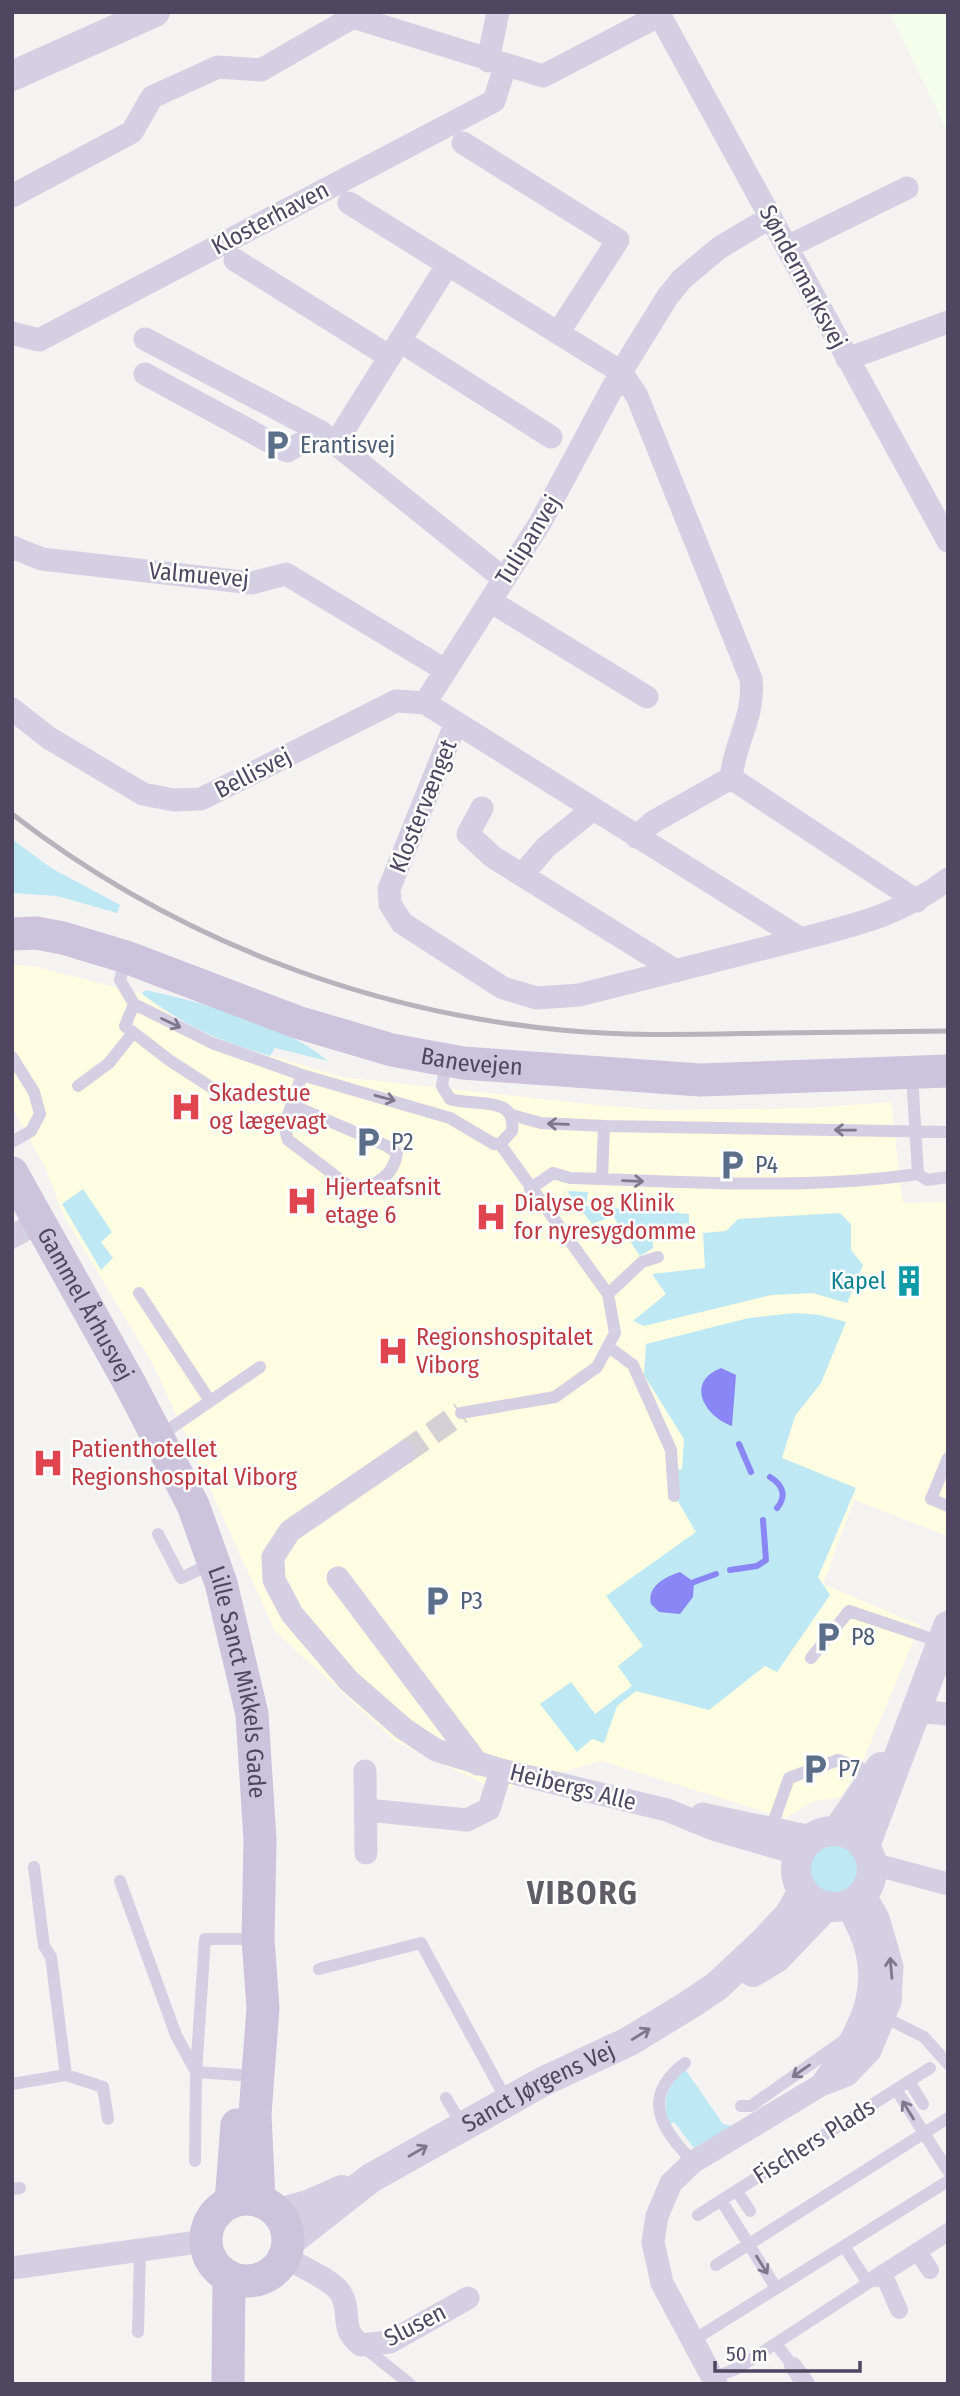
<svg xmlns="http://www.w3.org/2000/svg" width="960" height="2396" font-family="'Fira Sans Condensed',sans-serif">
  <rect width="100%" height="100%" fill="#f4f3f1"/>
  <path fill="#f4feeb" d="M890,12H948V133Z"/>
  <path fill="#fefce1" d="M12,965L33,966L142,994L184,1024L231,1044L343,1077L596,1105L664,1110L812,1108L891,1102L903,1203L948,1202V1536L854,1500L823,1584L920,1625L863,1761L841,1797L812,1802L785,1818L601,1761L499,1791L395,1741L275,1631L153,1364L64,1216L45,1167L12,1107Z"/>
  <path fill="#bde8f4" d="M12,839L51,868L120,905L117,913L57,896L12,893Z
    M145,990C201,1002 285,1024 328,1061L275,1048L270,1056C216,1040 188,1027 142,994Z
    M83,1189L112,1232L101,1242L113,1258L101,1270L62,1204Z
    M567,1191L588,1192L586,1206L689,1214V1223L652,1228L653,1248L640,1256L613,1216L592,1224Z
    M840,1213L851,1224V1250L863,1265L847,1303L813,1293L771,1295L644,1326L633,1321L666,1294L652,1274L705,1268L703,1233L726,1231L738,1219Z
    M796,1313L820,1315L846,1322L821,1383L795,1416L782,1458L856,1488L818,1577L830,1595L777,1672L765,1666L709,1710L636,1691L617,1706L604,1743L592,1739L577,1752L540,1704L571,1682L595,1714L632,1686L618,1666L643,1646L606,1596L696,1532L676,1498L674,1471L682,1469L684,1439L644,1375L646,1344L749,1318Z
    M808 1869a26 26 0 1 1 52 0a26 26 0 1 1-52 0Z
    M685,2069L723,2124L732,2126L694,2148L674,2122L669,2125C661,2099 667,2088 685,2069Z"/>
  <path fill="#8b86f5" d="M721,1368L736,1375L732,1426C704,1416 685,1382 721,1368Z
    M680,1572L694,1582L693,1597L680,1614L659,1612L651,1604C647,1586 665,1577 680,1572Z"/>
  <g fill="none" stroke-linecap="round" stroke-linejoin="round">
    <path stroke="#8b86f5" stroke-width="6" d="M739,1444L751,1472
      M770,1477C783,1485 787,1496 777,1508
      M730,1570L757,1566L766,1560L763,1520
      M694,1582L716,1574"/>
    <path stroke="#d3d1d4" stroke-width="23" stroke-dasharray="23 11" stroke-linecap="butt" d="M404,1453L461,1413"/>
    <path stroke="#d4cfe2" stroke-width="12" d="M126,957L120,980L134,1004L212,1043L302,1075L450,1118L494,1144H500L512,1131C517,1094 474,1107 450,1099L442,1086L446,1061
      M134,1004L125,1026L169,1060L226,1097
      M12,1057L34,1092L40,1114L31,1131L12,1142
      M912,1074L918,1174L927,1180L948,1177
      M78,1086L109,1063L132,1034
      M292,1105L387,1146L397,1153C394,1176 375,1186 354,1190L288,1140L284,1126L302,1075
      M512,1115L541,1123L604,1126
      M918,1174C813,1189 709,1183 602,1179L604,1126L948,1132
      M530,1189L553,1173L570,1178L602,1179
      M139,1293L210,1401
      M608,1294L642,1262L658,1257
      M609,1347L633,1365L671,1450L674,1496
      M461,1413L555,1397L597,1367L615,1333L608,1294L500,1144
      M158,1437L260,1367
      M948,1458L931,1499L948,1506
      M158,1534L181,1578L211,1564
      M811,1658L849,1611L941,1642
      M772,1826L789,1778L838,1760L876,1774
      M34,1867L44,1946L51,1957L66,2075
      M120,1881L176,2035L196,2072L240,2075
      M319,1969L421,1943L507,2101
      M882,2016L924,2037L948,2064
      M685,2063C639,2098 662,2129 693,2162
      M909,2081L923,2104
      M12,2084L66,2075L103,2087L108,2119
      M896,2089L948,2171
      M446,2098L462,2125
      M741,2106H751L842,2042
      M195,2161L196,2072L205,1939H255
      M12,2189L20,2188
      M737,2191L750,2211
      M721,2200L776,2288
      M698,2215L930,2068
      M844,2246L868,2283
      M716,2265L948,2118
      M138,2332L140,2251
      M692,2341L948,2181
      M776,2344L793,2366
      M361,2345L410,2384
      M713,2378L738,2368L876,2278"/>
    <path stroke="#d4cfe2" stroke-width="18" d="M918,2252L930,2270
      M883,2273L899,2310
      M876,2278L948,2232
      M793,2366L806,2384"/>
    <path stroke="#d4cfe2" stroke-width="23" d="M658,12L948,541
      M488,61L498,12
      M463,143L618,240L558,333
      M12,196L132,132L152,97L218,67L261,70L353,17L543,76L660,15
      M349,203L621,372L637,396L751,679C755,717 735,740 731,778L917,901
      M787,247L907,188
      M235,260L390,357
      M12,333L39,340L494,101L505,67
      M145,339L321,432L504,579
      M400,341L551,437
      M847,359L948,322
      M145,374L287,451L321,432
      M335,444L448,264
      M12,547L42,559L252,583L286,574L445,670
      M490,601L647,697
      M425,703L540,523L621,372L668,296L682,279L719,248L771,217
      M425,703L801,939C855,925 903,914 948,879
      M12,709L49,738L143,794L174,800L201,799L396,701L425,703
      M455,725L389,889L390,904L402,923L503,988L537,998L579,995L801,939
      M482,808L468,834L493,857L676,971
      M636,837L653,822L731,778
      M522,875L546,847L592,810
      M12,1237L38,1222
      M404,1453L290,1531L273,1557L274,1580L292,1614L349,1681L404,1729L436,1750L501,1770L667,1810L716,1830L799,1854
      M338,1578L478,1764
      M913,1711L948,1714
      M365,1771L366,1853
      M367,1810L467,1820L489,1809L501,1770
      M702,1814L812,1837
      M873,1864L948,1884
      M821,2085C866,2023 891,1976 846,1905
      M284,2257C298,2265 332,2280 340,2292C353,2312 338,2328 361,2345L390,2342L468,2298
      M12,2268L205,2241
      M716,2384L662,2283L653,2242L657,2216L671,2183L693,2162L821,2085L847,2075L870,2051L890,2002L892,1966L878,1918L864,1893"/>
    <g stroke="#d4cfe2" stroke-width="30">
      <path d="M12,76L155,12"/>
      <path d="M838,1830L881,1767"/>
      <circle cx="834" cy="1869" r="38"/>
      <path d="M865,1846L948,1626"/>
      <path d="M753,1972L776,1958L826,1906"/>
      <path d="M278,2213L308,2205L342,2190"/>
      <path id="s1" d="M288,2243L371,2178L544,2081L628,2042L692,2003L717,1986L764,1942L790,1914L803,1891"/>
    </g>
    <g stroke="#ccc3dc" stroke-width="33">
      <path id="s2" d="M12,934L36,933L63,938L126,957L297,1022L392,1050L463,1063L700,1080L948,1071"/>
      <path id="s3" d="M12,1173L130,1384L193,1505L221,1583L252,1714L260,1840L258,1939L263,2008L255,2114L259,2200"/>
      <circle cx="247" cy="2240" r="41"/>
      <path d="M231,2202L237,2125"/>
      <path d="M228,2384L229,2277"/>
    </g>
    <path stroke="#b7b3bc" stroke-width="5" d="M12,814C171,937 362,1011 561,1030C633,1037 706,1034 778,1033C835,1032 891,1032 948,1031"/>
  </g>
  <defs><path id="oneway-shaft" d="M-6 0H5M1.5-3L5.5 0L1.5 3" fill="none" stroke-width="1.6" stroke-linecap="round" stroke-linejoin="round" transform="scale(1.75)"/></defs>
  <g stroke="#7e778e">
    <use href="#oneway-shaft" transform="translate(171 1023) rotate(25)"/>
    <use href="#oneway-shaft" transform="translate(385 1098) rotate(15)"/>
    <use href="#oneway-shaft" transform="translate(558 1124) rotate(-178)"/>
    <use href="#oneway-shaft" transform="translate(845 1130) rotate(-179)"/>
    <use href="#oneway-shaft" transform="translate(633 1181) rotate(2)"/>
    <use href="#oneway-shaft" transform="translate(891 1968) rotate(-95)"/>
    <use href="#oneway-shaft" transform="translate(641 2034) rotate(-32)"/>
    <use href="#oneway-shaft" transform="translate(801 2071) rotate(145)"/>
    <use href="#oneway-shaft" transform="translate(908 2110) rotate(-122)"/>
    <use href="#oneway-shaft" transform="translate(418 2151) rotate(-30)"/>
    <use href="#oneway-shaft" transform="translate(762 2265) rotate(58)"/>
  </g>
  <defs>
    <symbol id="parking-bare" viewBox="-9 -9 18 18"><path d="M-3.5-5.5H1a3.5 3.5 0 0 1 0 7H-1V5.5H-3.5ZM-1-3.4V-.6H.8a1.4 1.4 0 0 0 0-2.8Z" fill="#5c6f8a" stroke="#fff" stroke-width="2.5" paint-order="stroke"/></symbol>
    <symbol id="hospital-bare" viewBox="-9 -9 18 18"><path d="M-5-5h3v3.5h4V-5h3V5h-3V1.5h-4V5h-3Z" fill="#e0444e" stroke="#fff" stroke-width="2.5" paint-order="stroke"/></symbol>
    <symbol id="building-bare" viewBox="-9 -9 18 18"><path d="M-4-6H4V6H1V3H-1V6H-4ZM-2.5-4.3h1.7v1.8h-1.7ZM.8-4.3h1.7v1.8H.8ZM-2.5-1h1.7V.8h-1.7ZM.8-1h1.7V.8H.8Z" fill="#0f9aa8" stroke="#fff" stroke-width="2.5" paint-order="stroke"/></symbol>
  </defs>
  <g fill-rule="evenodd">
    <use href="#parking-bare" x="255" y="423" width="44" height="44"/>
    <use href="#hospital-bare" x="164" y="1085" width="44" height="44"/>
    <use href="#parking-bare" x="346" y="1120" width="44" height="44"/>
    <use href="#parking-bare" x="710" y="1143" width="44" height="44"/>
    <use href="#hospital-bare" x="280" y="1179" width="44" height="44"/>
    <use href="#hospital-bare" x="469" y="1195" width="44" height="44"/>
    <use href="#building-bare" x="887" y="1259" width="44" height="44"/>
    <use href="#hospital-bare" x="371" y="1329" width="44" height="44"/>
    <use href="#hospital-bare" x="26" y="1441" width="44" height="44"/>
    <use href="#parking-bare" x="415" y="1579" width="44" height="44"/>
    <use href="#parking-bare" x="806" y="1615" width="44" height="44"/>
    <use href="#parking-bare" x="793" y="1747" width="44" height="44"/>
  </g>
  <g text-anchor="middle" stroke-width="5" stroke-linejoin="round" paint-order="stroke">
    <g font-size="24" fill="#4f4761" stroke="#fff">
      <text transform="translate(270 218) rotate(-28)" y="8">Klosterhaven</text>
      <text transform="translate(803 277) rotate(62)" y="8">Søndermarksvej</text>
      <text transform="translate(528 540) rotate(-58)" y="8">Tulipanvej</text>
      <text transform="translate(199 575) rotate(5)" y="8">Valmuevej</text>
      <text transform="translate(253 773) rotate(-27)" y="8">Bellisvej</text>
      <text transform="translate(423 806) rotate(-68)" y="8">Klostervænget</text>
      <text dy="8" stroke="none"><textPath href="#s2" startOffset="480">Banevejen</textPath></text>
      <text dy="8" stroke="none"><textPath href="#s3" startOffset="150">Gammel Århusvej</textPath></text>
      <text dy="8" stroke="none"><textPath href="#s3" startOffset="562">Lille Sanct Mikkels Gade</textPath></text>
      <text transform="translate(573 1787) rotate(14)" y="8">Heibergs Alle</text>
      <text dy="8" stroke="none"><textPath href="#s1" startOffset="296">Sanct Jørgens Vej</textPath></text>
      <text transform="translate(814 2141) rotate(-32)" y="8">Fischers Plads</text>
      <text transform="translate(415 2325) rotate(-27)" y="8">Slusen</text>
    </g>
    <g font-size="24" fill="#4e5e75" stroke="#fff" text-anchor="start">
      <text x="300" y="453">Erantisvej</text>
      <text x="391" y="1150">P2</text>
      <text x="755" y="1173">P4</text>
      <text x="460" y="1609">P3</text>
      <text x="851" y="1645">P8</text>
      <text x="838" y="1777">P7</text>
    </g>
    <g font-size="24" fill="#be3a42" stroke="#fff" text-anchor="start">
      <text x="209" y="1101">Skadestue<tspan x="209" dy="28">og lægevagt</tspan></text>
      <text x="325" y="1195">Hjerteafsnit<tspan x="325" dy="28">etage 6</tspan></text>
      <text x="514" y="1211">Dialyse og Klinik<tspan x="514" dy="28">for nyresygdomme</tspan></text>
      <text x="416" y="1345">Regionshospitalet<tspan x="416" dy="28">Viborg</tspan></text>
      <text x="71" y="1457">Patienthotellet<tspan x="71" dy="28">Regionshospital Viborg</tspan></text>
    </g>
    <g font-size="24" fill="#0d838f" stroke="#fff" text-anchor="end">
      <text x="886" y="1289">Kapel</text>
    </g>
    <g font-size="32" font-weight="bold" letter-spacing="2" fill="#615d67" stroke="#fff">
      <text x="583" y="1904">VIBORG</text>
    </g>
  </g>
  <rect width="960" height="2396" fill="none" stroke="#4f4761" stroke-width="28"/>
  <path d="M715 2361v10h145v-10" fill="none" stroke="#4f4761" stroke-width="3.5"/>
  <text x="726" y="2361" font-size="21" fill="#4f4761" stroke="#ffffff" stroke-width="5" paint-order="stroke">50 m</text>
</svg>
